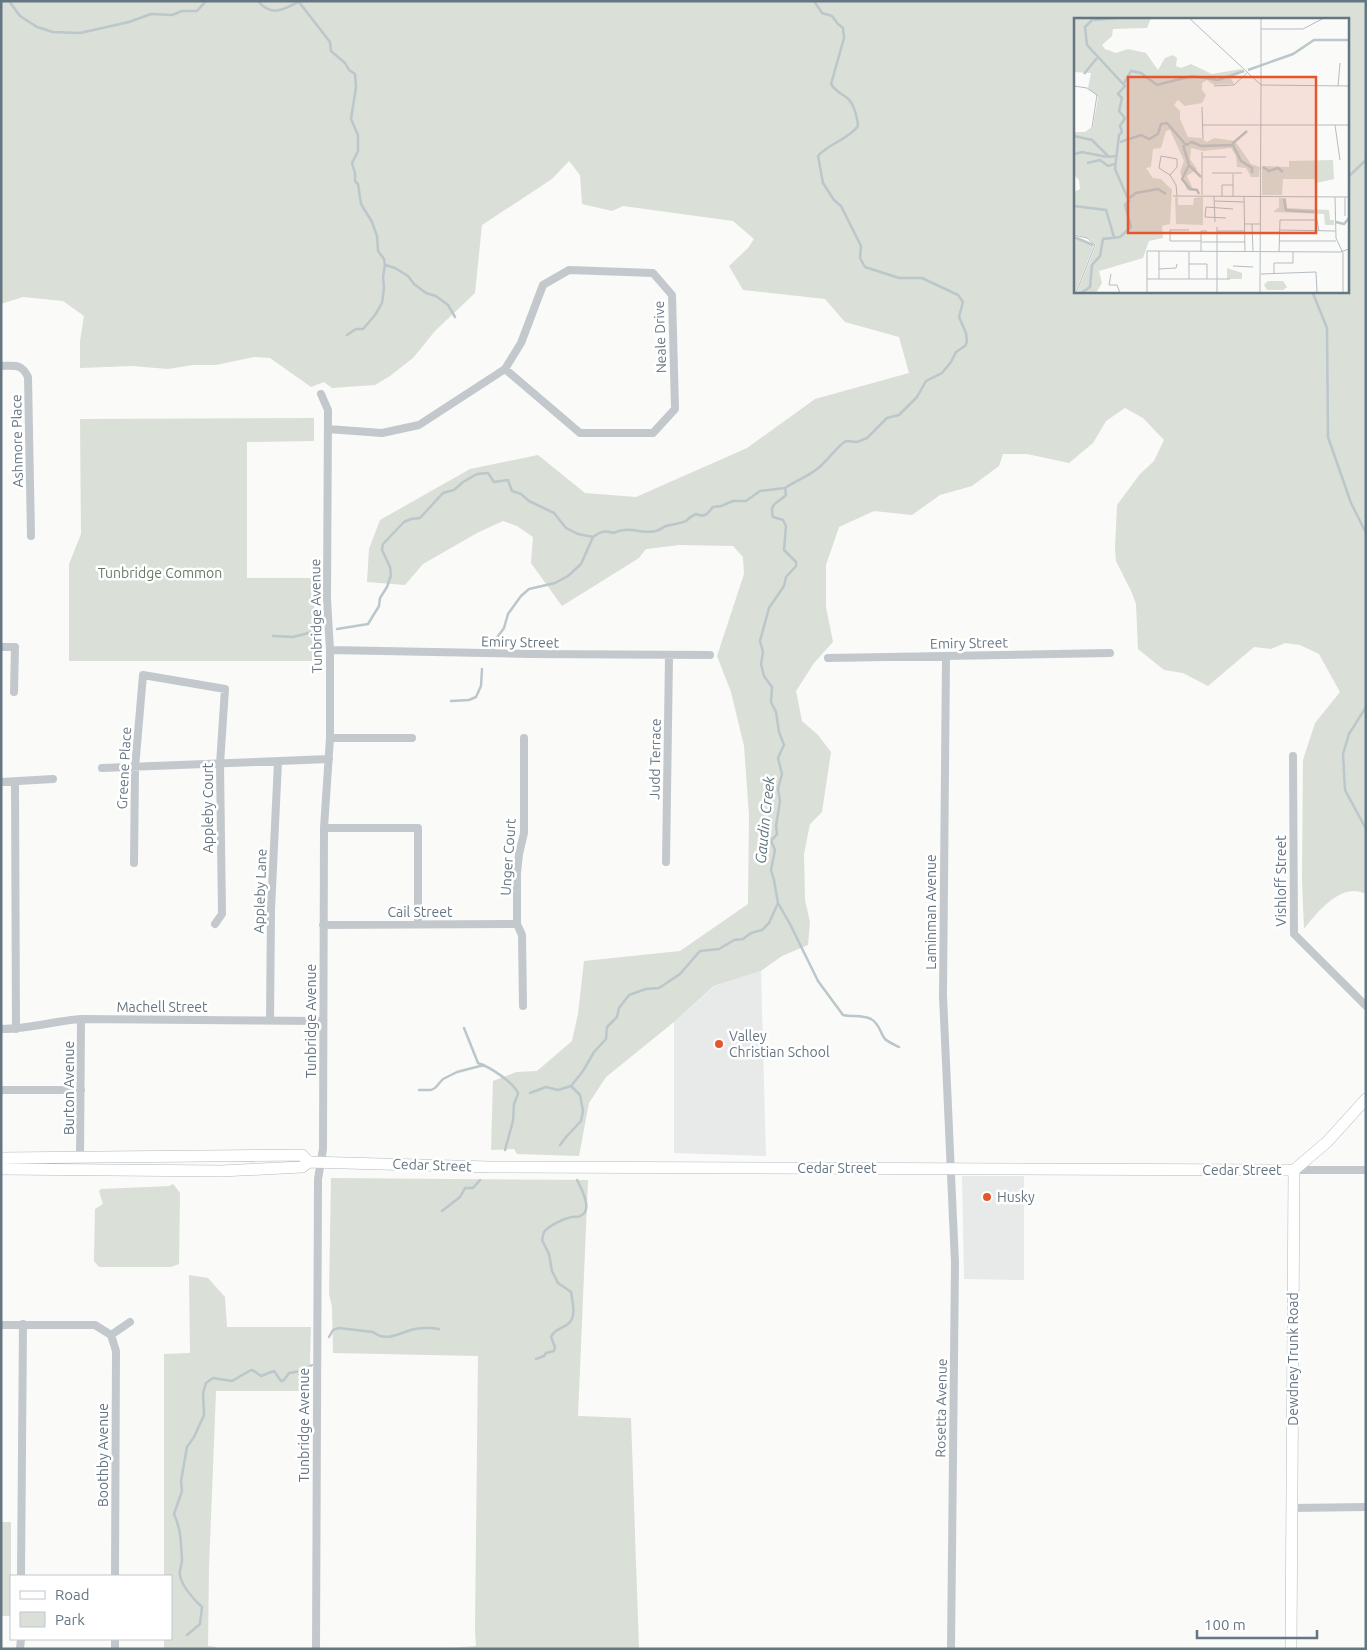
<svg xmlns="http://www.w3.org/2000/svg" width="1367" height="1650" font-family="Ubuntu,sans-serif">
  <rect width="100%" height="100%" fill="#fafaf8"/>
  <path fill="#e8e9e9" d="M761,971L766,1156L674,1153V1022L715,986Z
    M962,1176H1024V1280L964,1279Z"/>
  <path fill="#dadfd7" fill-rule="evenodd" d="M1,1H1366V894C1342,881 1317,912 1304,929L1302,880L1303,760L1315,723L1340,692L1319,654L1300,645L1285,643L1271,649L1254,647L1208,686L1183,673L1164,670L1138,649L1136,604L1132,593L1116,561L1115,549L1117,505L1140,474L1154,461L1164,440L1143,418L1125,408L1106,421L1093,443L1069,463L1027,454H1003L999,466L972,486L940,495L912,515L874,511L839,527L826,565V607L833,642L814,663L796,691L802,721L818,735L831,752L822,812L810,824L804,854L805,900L810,922L808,945L782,956L761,971L714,986L674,1022L606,1077L589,1103L579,1156L517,1154L514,1149L491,1150L493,1081L516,1072L537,1071L572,1041L578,1014L584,961L680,951L748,904L749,815L744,746L731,692L717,656L744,574L743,557L733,546L680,545L646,549L639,558L562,606L531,563L533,537L517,526L503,521L477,533L423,564L405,585L367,582L369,549L380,520L470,469L538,455L585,493L636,497L747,448L815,399L909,373L899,337L845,322L825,299L743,290L729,266L748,248L754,239L733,221L623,206L612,211L582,204L580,175L569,161L552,179L482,225L475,293L435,331L413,358L390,376L375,385L332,388L324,382L311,387L270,358L254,357L216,365H193L168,369L132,366L80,368V341L84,316L63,301L23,297L1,304ZM1076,19H1348V291H1076Z
    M314,418V441L247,442V578H312L319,661H69V564L81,534L80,419Z
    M331,1178L588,1180L578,1416L631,1418L639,1649H442L476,1646L475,1631L478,1356L333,1353L332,1307L329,1294Z
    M172,1184L174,1185L180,1193L179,1264L171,1267H99L94,1261L95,1209L103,1204L99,1191L101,1189L170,1186Z
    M189,1275L208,1278L225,1297L227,1327H311L309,1391H216L209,1567L208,1646L216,1647V1649H164V1639H171V1576H164V1354L190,1353Z
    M1,1522H11V1616H1Z"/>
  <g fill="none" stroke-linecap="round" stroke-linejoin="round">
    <path stroke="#bbc7cb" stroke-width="2.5" d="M9,1L20,16L37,27L53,32L80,33L129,22L151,14L172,15L182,11H197L206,1
      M258,1C271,17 283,10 298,2
      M299,2L330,42L331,51L345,63L349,70L355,74L356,87L351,119L358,135V151L352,163L355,173V181L358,184L361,204L372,222L377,236L378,251L384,259L385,265L383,277L384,288L382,303L375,315L363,329H356L347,335
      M1348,177L1366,160
      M385,265L395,268L408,276L414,284L426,293L436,296L448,305L455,317
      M1312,291L1327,328L1328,437L1351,503L1366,533
      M337,629L368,624L379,606L380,598L387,587L391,575L390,567L382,550L383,544L404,522L411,519L420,518L443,493L454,490L463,482L477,474L488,473L494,482L508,480L512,491L521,494L529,501L554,513L566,528L578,534L593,537C600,532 604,530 613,533C632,525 641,535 656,531C660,530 663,527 666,526C672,524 680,524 686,521C689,518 691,516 696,514C705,518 707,514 713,507L721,506L733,501H746L760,491L785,488
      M273,636L293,637L316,631
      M493,648L496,639L504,628L508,614L521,596L529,589L555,583L568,576L581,564L593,537
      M451,701L469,700L476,697L481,686L482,669
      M1366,707L1349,734L1343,754L1345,790L1366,829
      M778,903L790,924L818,981L843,1015C853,1017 862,1015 871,1019C880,1024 880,1033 885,1039C888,1042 895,1045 899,1047
      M464,1028L478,1063C490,1067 513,1082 518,1093
      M419,1090H431L435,1088L443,1079L457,1072L484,1065
      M530,1093L546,1087L558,1090L571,1086L583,1071L594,1052L606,1039L607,1027L617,1017L619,1008L629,995L646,989L659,988L680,974L700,951L719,949L734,940L743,939L751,933L762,930L769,923L778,903L774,880L771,870L775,850L771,841L777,834L776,826L780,801L778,789L782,774L778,758L784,745L779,732L776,712L771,702L772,687L764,676L761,664L763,652L760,641L769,608L784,586L786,577L796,566V562L784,550L786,526L783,520L773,517C769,503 777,504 786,495L785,488C795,481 807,477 817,469C828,461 835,448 846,441L857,442L867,438L887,418L899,415L917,397L926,381L942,373L951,362L956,352L965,346L967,342L966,333L959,317L963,302L958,295L922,278H899L865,267L860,258L861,246L841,206L834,200L823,183L818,156C829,143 848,140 858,126C857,117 854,103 846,97C839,92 836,92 831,84L844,38L843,28L838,24L832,16L822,13L814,1
      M560,1145L566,1137L581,1121L583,1111L580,1095L571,1086
      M505,1150L513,1121L514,1104L518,1094
      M442,1211L460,1197L465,1188H473L480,1180
      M329,1337L333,1330L339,1328L373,1332C385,1342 398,1334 411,1330C417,1328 432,1327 439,1329
      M536,1359L544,1356L546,1353L554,1351L555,1347L551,1337C554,1331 557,1330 563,1327C578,1321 573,1305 571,1292L558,1283L552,1271L549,1254L542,1240C543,1237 543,1234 544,1232C548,1226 565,1218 572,1217C576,1216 577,1218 580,1216C594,1211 581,1188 577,1180
      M187,1635L200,1624L202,1607C194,1600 181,1585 180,1575C179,1570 182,1565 182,1560C181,1543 181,1529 174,1514L182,1491L181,1481L187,1447L194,1437L204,1415L203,1393L206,1383L213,1378L232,1381L251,1370L254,1371L261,1376L274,1371L281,1381L284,1380L289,1373L301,1371L312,1365"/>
    <defs>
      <path id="secondary" d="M1,1158L302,1155L309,1162L490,1167L1294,1170
        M1,1169L221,1171L302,1167L309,1162
        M1291,1649L1294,1170L1327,1142L1366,1099"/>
    </defs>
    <use href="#secondary" stroke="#b3babf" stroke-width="12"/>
    <path stroke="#c3c8cc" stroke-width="8" d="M1,366C15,366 21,363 28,377L31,536
      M328,429L382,433L419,425L505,369L521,343L543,285L569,270L653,273L672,295L675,409L653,433H580L505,369
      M1,647H15L14,692
      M330,650L530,654L710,655
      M946,656L943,996L955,1263L951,1649
      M828,658L1110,653
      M330,738H412
      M1293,756L1294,934L1366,1006
      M102,768L329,759
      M1,782L53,779
      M15,782L16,1029
      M324,828H418V924
      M666,862L669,656
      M134,863L135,768L143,675L225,689L220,764L222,914L215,924
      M323,925L517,924
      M523,1006L522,935L517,924V873L519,854L524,833V738
      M270,1020L271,909L278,762
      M1,1029C29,1029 54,1021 81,1019L323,1021
      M1,1090H81
      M80,1157L81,1019
      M1294,1170H1366
      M1,1325H95L111,1335
      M111,1335L116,1351L115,1576
      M111,1335L130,1322
      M1292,1508L1366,1507
      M21,1576L23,1324
      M20,1649L21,1639
      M115,1649V1639
      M316,1649L318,1179L323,1149L324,828L330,738V650L327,599L328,410L321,394"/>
    <use href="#secondary" stroke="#fff" stroke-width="11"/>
  </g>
  <g fill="#e4572e" stroke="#fff" stroke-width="2">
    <circle cx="719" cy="1044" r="5"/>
    <circle cx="987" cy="1197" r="5"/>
  </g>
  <g text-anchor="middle" stroke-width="5" stroke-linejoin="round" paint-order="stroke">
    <g font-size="14" fill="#657683" stroke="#fff">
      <text transform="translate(660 337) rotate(-92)" y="5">Neale Drive</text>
      <text transform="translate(17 441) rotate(-91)" y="5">Ashmore Place</text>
      <text transform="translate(316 616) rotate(-91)" y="5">Tunbridge Avenue</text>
      <text transform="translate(520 642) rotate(1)" y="5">Emiry Street</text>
      <text transform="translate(969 643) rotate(-1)" y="5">Emiry Street</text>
      <text transform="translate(655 759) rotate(-89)" y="5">Judd Terrace</text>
      <text transform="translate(124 768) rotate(-87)" y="5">Greene Place</text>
      <text transform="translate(208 808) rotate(-90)" y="5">Appleby Court</text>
      <text transform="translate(508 857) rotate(-86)" y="5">Unger Court</text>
      <text transform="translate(1281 881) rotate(-90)" y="5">Vishloff Street</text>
      <text transform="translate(260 891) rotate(-88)" y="5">Appleby Lane</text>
      <text x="420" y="917">Cail Street</text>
      <text transform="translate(931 912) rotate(-90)" y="5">Laminman Avenue</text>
      <text x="162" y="1012">Machell Street</text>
      <text transform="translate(311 1021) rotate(-90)" y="5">Tunbridge Avenue</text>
      <text transform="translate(69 1088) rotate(-90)" y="5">Burton Avenue</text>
      <text transform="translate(432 1165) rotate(2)" y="5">Cedar Street</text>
      <text x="837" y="1173">Cedar Street</text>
      <text x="1242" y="1175">Cedar Street</text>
      <text transform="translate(1293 1359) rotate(-90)" y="5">Dewdney Trunk Road</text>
      <text transform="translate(941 1408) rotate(-89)" y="5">Rosetta Avenue</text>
      <text transform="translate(304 1425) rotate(-90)" y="5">Tunbridge Avenue</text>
      <text transform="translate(103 1455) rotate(-90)" y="5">Boothby Avenue</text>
    </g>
    <g font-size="14" fill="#687a64" stroke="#fff">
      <text x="160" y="578">Tunbridge Common</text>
    </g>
    <g font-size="14" fill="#657683" stroke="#fff" text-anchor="start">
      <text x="729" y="1041">Valley<tspan x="729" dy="16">Christian School</tspan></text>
      <text x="997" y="1202">Husky</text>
    </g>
    <g font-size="15" font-style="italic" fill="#60757c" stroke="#fff">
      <text transform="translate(765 820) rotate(-84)" y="5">Gaudin Creek</text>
    </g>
  </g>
  <g transform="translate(1074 18)">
    <rect width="275" height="275" fill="#fafaf8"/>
    <path d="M0,0H77L73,10L39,11L38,18L28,27L31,31L42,35L54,31L72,35L84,52L91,40L99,37L103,40L102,48L107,50L117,46L138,56L167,51L171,54L156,58L160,66L140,67L133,62L128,65V72L132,77L128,85L111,88L104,82L100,87L106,93V101L114,119L127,120L133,124L140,120L161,123L177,146L186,149L185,159H177L172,150L163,149L162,138L157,130L129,133L117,130L116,141L123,151L113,158L120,173L113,172L106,154L110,143L96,112L92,113L87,130L79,131L77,149L72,150L79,160L87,161L98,172L96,206L88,208L89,220L75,223L69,240L25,253L28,265L22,275H3L22,227L14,220L0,216V174L6,171L5,162L0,157V114H11L19,108L24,79L14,70L17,55L0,54ZM259,142L260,161L242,165L241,161H209L208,177H188V148L215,149V143ZM101,179H104V187H119L120,180L129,179V207L102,206ZM205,180H212L213,190L255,192L256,202H260V207H251L250,196L199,194L205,189ZM0,218L20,227L1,275H0ZM153,250L168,255V261H153ZM194,263H209L213,269L209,272H193L190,267Z" fill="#dadfd7"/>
    <path fill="none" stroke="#bbc7cb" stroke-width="2.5" d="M20,2L42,0M174,52L219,36L240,22H275M10,56L23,40M49,67L57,53L67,55L83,67L118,58L144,62L170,53M0,118L18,122L35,139L42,138M46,124L67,117L75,121L84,116L87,106L93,105L112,127L118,124L127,128L159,127L167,143L178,150V155M158,126L173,113M109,127L115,147L108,161L116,171L123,172L125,176M1,136L8,134L33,139M13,145L26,142L34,148L41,146M116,148L127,159M189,149L195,153L204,150L209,154M54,181L62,175L84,171L92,176M210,181L212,192L240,194M0,188L32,192L40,219M262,204L270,206L275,200M0,219L19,227M7,275L16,269L18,247L26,238L29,221L46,219L57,209L51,187L55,183L41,151L45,117L48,114L46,108L51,100L45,93L48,80L44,76L51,68L13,27L11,9L20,0"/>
    <path fill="none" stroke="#b5bdc2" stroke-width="1" d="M115,0L187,67L275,68M187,11H229L250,0M187,67V0M0,68L13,70L23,77L18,109M140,68L160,67L174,54M264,68L266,45M128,89L129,121M129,107H275M261,107L266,142M129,139H152M138,155H168M159,156V178M96,157L103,149V141L87,138L85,150L96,157L102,167L103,178M128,177V134M99,178L275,179M140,178L141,204M148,178V167H159M170,178L171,234M261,179L262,220L269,235V275M271,179V198M141,183L170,184M152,200L131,199L132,189L159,191M206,202H243L245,213M170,206H186M178,206L179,234M143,209V275M115,212H96V223H127M205,212L261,213M143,213H171M0,217L13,220L21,227L2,275M205,223H262M128,224H171M127,234V213H133M205,234L206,202M115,246H133V261M159,248L179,249M85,251L102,250L103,246M37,256L35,267H43L46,275M187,256L242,254L243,275M200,256V245H219V234M73,261H156M85,261V233M115,261V234M73,275V233L266,234L275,231M112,275H151M186,275L187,67"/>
    <path fill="#e4572e" fill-opacity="0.15" stroke="#e4572e" stroke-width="2.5" d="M54,59H242V215H54Z"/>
    <rect width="275" height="275" fill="none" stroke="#657683" stroke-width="2.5"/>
  </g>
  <rect width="1367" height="1650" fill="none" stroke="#657683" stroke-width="5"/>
  <rect x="10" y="1575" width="162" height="65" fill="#ffffff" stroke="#c1c8cd"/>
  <rect x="20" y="1591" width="25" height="8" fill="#ffffff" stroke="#c1c8cd"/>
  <text x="55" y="1600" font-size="15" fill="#657683">Road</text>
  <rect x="20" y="1612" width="25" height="15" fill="#dadfd7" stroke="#c1c8cd"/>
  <text x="55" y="1625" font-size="15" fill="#657683">Park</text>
  <path d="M1197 1630v8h120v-8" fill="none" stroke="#657683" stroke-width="2.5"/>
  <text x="1204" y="1630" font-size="15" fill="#657683" stroke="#ffffff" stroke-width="4" paint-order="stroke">100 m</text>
</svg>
